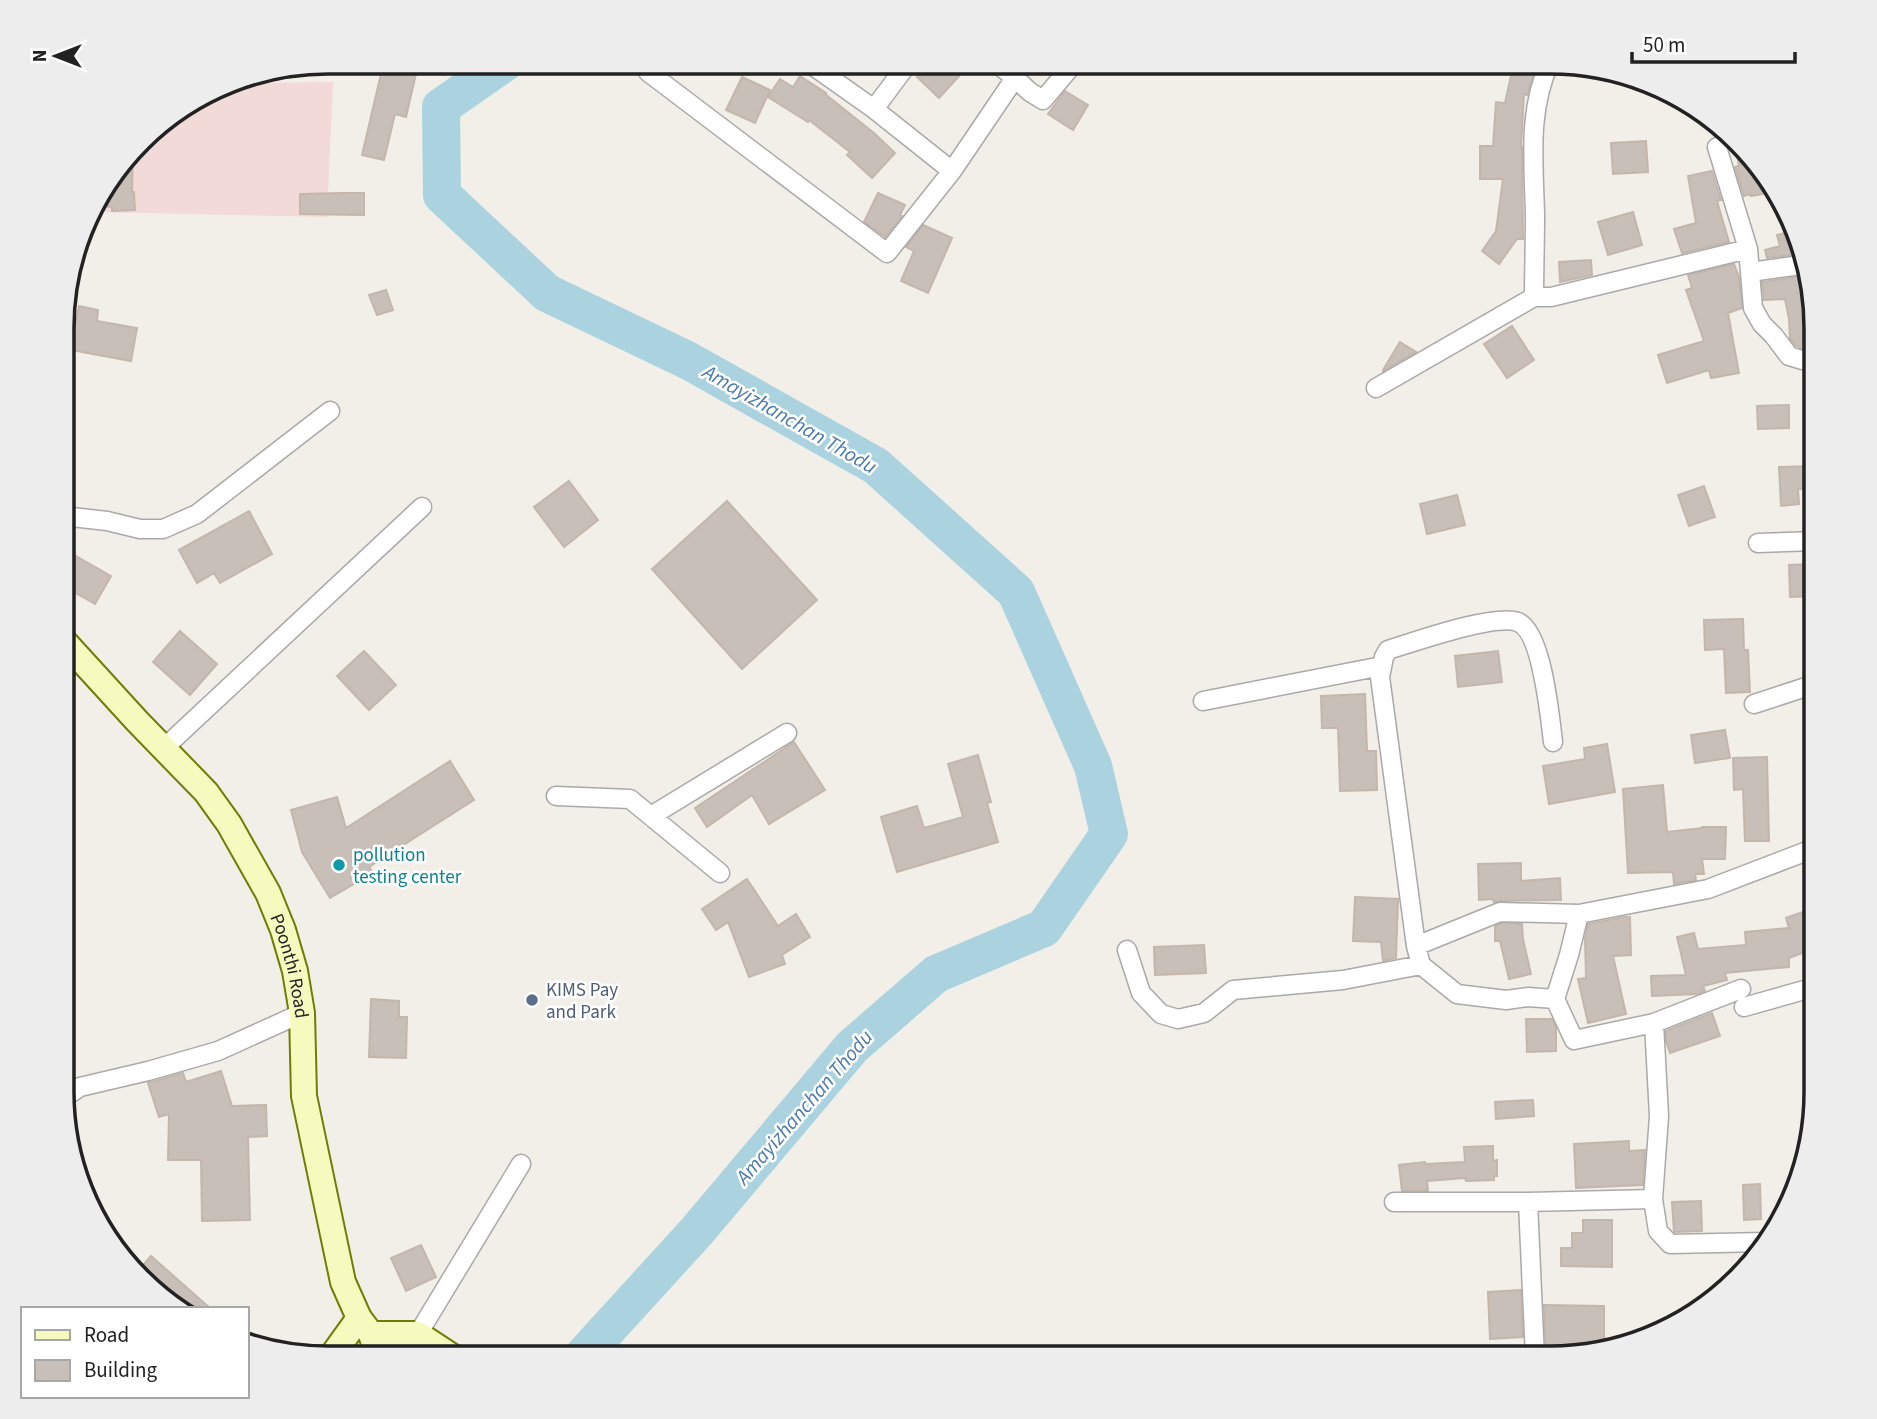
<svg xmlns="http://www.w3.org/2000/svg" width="1877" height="1419" font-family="'Source Sans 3',sans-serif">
  <rect width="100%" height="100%" fill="#f2efe9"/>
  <path fill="#f2dad9" d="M333,82L327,217L91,212L97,195L152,127L229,83Z"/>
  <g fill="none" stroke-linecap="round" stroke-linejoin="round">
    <path stroke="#aad3df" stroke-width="38" d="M507,61L441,107L442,195L547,293L689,361L876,466L1016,592L1093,766L1109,834L1044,928L936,974L852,1047L697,1231L582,1357"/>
  </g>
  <path fill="#c7bfb8" stroke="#c4b6ab" stroke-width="2" d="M384,61H419L406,117L395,114L384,160L362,155Z
    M931,62H972L939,98L917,77Z
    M1514,62H1538L1527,95L1524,94L1521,147H1522L1523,239H1517L1499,264L1482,251L1496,231L1503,179H1480V146H1493L1496,102L1505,103Z
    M800,76L826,93L825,94L874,133L895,153L872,178L847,155L850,152L809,120L808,122L768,97L780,79L793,87Z
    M742,77L770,90L755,123L726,110Z
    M1065,91L1088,105L1073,130L1048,114Z
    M1734,139L1752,163L1774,192L1751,196V194L1744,196L1735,167L1739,166Z
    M1646,141L1648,172L1613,174L1611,143Z
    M133,151L132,192H134L135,210L112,211V207L93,205L97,195Z
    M1712,171L1721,200L1717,201L1729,242L1682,253L1674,229L1696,223L1688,176Z
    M343,193H364V215L300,214V194Z
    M878,193L905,205L900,215L902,216L885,237L864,222Z
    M1633,212L1642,245L1608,255L1598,222Z
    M923,225L952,238L928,293L901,281L914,251L906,247Z
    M1793,231L1799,254L1767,258L1765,250L1780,246L1777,235Z
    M1591,260L1592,275L1560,282L1559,262Z
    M1734,264L1739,277L1742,308L1728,313L1739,373L1711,378L1709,370L1667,383L1658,355L1704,341L1686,290L1692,288L1688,275Z
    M1804,276L1816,327V349H1804L1796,346L1790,339L1789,319L1785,299L1764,300L1762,282Z
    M386,290L393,310L377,315L369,295Z
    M79,306L98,310L97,321L137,328L131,361L71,350Z
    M1512,326L1534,360L1507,378L1484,344Z
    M1400,342L1416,352L1383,371V370Z
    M1789,405V428L1758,429L1757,406Z
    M1816,466V489H1798L1799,504L1781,506L1779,467Z
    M569,481L598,520L564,547L534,507Z
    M1704,486L1715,517L1689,526L1678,495Z
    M1457,495L1465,525L1427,534L1420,504Z
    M727,501L817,600L742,669L652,569Z
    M249,511L272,554L220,583L214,573L197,583L179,550Z
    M69,552L111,576L95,604L63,586V562Z
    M1813,564L1815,596L1790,597L1789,565Z
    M1743,619L1744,650H1748L1750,692L1726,693L1724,649L1705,650L1704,620Z
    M180,631L217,664L190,695L153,662Z
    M364,651L396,685L369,710L337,676Z
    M1498,651L1502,682L1458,687L1455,656Z
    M1365,694L1367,751H1376L1377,790L1340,791L1338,728H1322L1321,696Z
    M1725,730L1730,758L1695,763L1691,735Z
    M794,742L825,790L769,824L752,795L707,827L695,808Z
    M1607,744L1615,792L1549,804L1543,766L1585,759L1584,748Z
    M978,755L991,802L987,803L998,842L897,872L881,817L917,806L924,828L963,817L948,764Z
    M1767,757L1769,841H1745L1743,789L1734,790L1733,758Z
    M450,761L474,800L369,867L373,873L330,898L302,852L291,810L337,797L346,828Z
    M1663,785L1667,832L1702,828V827H1726L1725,859H1702L1704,874H1695L1696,880L1674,884L1673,872L1628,873L1623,789Z
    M1521,863V881L1560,878L1561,900L1500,901L1494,902L1493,899L1479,900L1478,864Z
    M747,879L778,926L796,914L810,937L782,955L785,964L749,977L728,922L716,930L702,909Z
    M1355,897L1398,899L1396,958L1383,961L1381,942L1353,941Z
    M1815,908V948L1789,958V967L1725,973L1727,980L1703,986L1705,991L1697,994L1652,996L1651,976L1686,975L1677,937L1694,933L1698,949L1746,945L1745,932L1789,928L1786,918Z
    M1624,917H1630L1631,955L1613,956L1626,1014L1588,1023L1578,979L1586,978L1585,938L1588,924Z
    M1502,923L1522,924L1523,939L1531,974L1509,979L1500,941H1495V926Z
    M1204,945L1206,973L1155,975L1154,947Z
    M371,999L399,1001V1017H407L406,1058L369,1057Z
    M1712,1013L1720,1036L1670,1053L1666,1041V1031Z
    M1526,1019H1552L1556,1027V1051L1527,1052Z
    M221,1071L232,1106L266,1105L267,1136L248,1137L250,1220L202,1221L201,1160H168L169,1114L159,1117L148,1083L183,1073L186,1082Z
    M1533,1100L1534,1116L1496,1119L1495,1102Z
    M1629,1141V1151L1645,1150L1643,1185L1576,1188L1574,1144Z
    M1493,1146V1161L1497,1160V1176H1494V1180L1466,1181L1465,1178L1427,1181L1428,1191H1402L1399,1165L1425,1162V1164L1465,1162L1464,1147Z
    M1760,1184L1761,1219L1744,1220L1743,1185Z
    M1701,1201L1702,1231L1674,1232L1672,1202Z
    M1583,1220H1612V1267L1561,1266V1248H1572V1233H1583Z
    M421,1245L436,1277L406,1291L391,1258Z
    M151,1256L211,1309H180L152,1292L137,1272Z
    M1521,1290L1523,1337L1490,1339L1488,1292Z
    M1544,1305L1604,1306V1345L1546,1358Z"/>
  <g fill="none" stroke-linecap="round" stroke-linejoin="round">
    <defs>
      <path id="street" d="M656,61L648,72L887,253L952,171L1015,78L995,62
        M806,61L874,109
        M909,62L874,109L952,171
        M1015,78L1030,92L1043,100L1075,62
        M1717,147L1748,249L1753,308L1762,324L1774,336L1789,356L1802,360H1816
        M1750,272L1801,265
        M1534,297C1534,270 1535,243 1535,216C1534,163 1527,111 1550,62
        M1376,388L1534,297H1551L1748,249
        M63,516L107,521L140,529H163L197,514L330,411
        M1758,543L1816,541
        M1203,701L1382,666
        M1754,704L1815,684
        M163,749L422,507
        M556,796L630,799L720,873
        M651,816L787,733
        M1416,946L1500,912L1579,914L1708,889L1815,848
        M1127,950L1141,993L1161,1014L1178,1019L1204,1013L1233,990L1343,980L1421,965L1457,994L1506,1000L1528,997L1555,999L1574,1040L1654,1023L1659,1116L1653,1199L1658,1231L1670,1244L1765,1242
        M1421,965L1416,946L1380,677L1384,657L1388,650C1414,642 1495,613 1518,622C1542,632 1550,717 1553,742
        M1555,999L1569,955L1579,914
        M1744,1007L1815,987
        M1654,1023L1741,989
        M62,1099L80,1087L148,1071L218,1051L302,1013
        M1394,1202H1528L1653,1199
        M1528,1202L1535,1358
        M418,1334L521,1164"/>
      <g id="secondary">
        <path id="s1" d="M63,640L137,721L206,792L229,824L268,893L283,930L295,971L302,1013L304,1096L343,1282L359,1318L371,1334L378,1357"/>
        <path d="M371,1334H418L453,1357"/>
        <path d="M331,1357L359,1318"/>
      </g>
    </defs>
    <use href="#street" stroke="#a9a9a9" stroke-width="21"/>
    <use href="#secondary" stroke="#707d05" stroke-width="28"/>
    <use href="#street" stroke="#fff" stroke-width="18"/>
    <use href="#secondary" stroke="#f7fabf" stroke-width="24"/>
  </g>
  <circle fill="#0f9aa8" stroke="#fff" stroke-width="2.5" cx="339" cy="865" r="7"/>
  <circle fill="#5c6f8a" stroke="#fff" stroke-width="2.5" cx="532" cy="1000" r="7"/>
  <g text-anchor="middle" stroke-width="5" stroke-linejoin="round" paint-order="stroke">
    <g font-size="19" fill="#0d838f" stroke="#fff" text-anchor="start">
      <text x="353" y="861">pollution<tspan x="353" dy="22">testing center</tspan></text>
    </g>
    <g font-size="19" fill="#222" stroke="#fff">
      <text dy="7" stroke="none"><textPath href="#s1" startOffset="404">Poonthi Road</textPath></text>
    </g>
    <g font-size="19" fill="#4e5e75" stroke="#fff" text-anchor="start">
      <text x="546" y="996">KIMS Pay<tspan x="546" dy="22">and Park</tspan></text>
    </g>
    <g font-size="21" font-style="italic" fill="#4a7aab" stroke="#fff">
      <text transform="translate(790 419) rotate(30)" y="7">Amayizhanchan Thodu</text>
      <text transform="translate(804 1107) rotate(-49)" y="7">Amayizhanchan Thodu</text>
    </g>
  </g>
  <path d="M0 0H1877V1419H0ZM328 74H1550A254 254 0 0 1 1804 328V1092A254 254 0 0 1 1550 1346H328A254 254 0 0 1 74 1092V328A254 254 0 0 1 328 74Z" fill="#ededed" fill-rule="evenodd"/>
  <path fill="none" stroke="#222" stroke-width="3.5" d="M328 74H1550A254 254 0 0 1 1804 328V1092A254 254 0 0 1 1550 1346H328A254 254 0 0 1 74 1092V328A254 254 0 0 1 328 74Z"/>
  <rect x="21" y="1307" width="228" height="91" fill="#ffffff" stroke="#a7a7a7" stroke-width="2"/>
  <rect x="35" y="1330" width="35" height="10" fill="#f7fabf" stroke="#a7a7a7" stroke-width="2"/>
  <text x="84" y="1342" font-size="21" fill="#222222">Road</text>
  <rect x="35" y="1360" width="35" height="21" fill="#c7bfb8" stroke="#a7a7a7" stroke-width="2"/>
  <text x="84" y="1377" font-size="21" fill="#222222">Building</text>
  <g transform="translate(56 56) rotate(270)" stroke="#ffffff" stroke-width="5" paint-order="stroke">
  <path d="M0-5L12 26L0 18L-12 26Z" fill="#222222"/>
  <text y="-10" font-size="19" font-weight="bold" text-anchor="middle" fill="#222222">N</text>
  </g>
  <path d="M1632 52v10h163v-10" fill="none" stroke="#222222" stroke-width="3.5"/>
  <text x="1643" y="52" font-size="21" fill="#222222" stroke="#ffffff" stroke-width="5" paint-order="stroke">50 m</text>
</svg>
